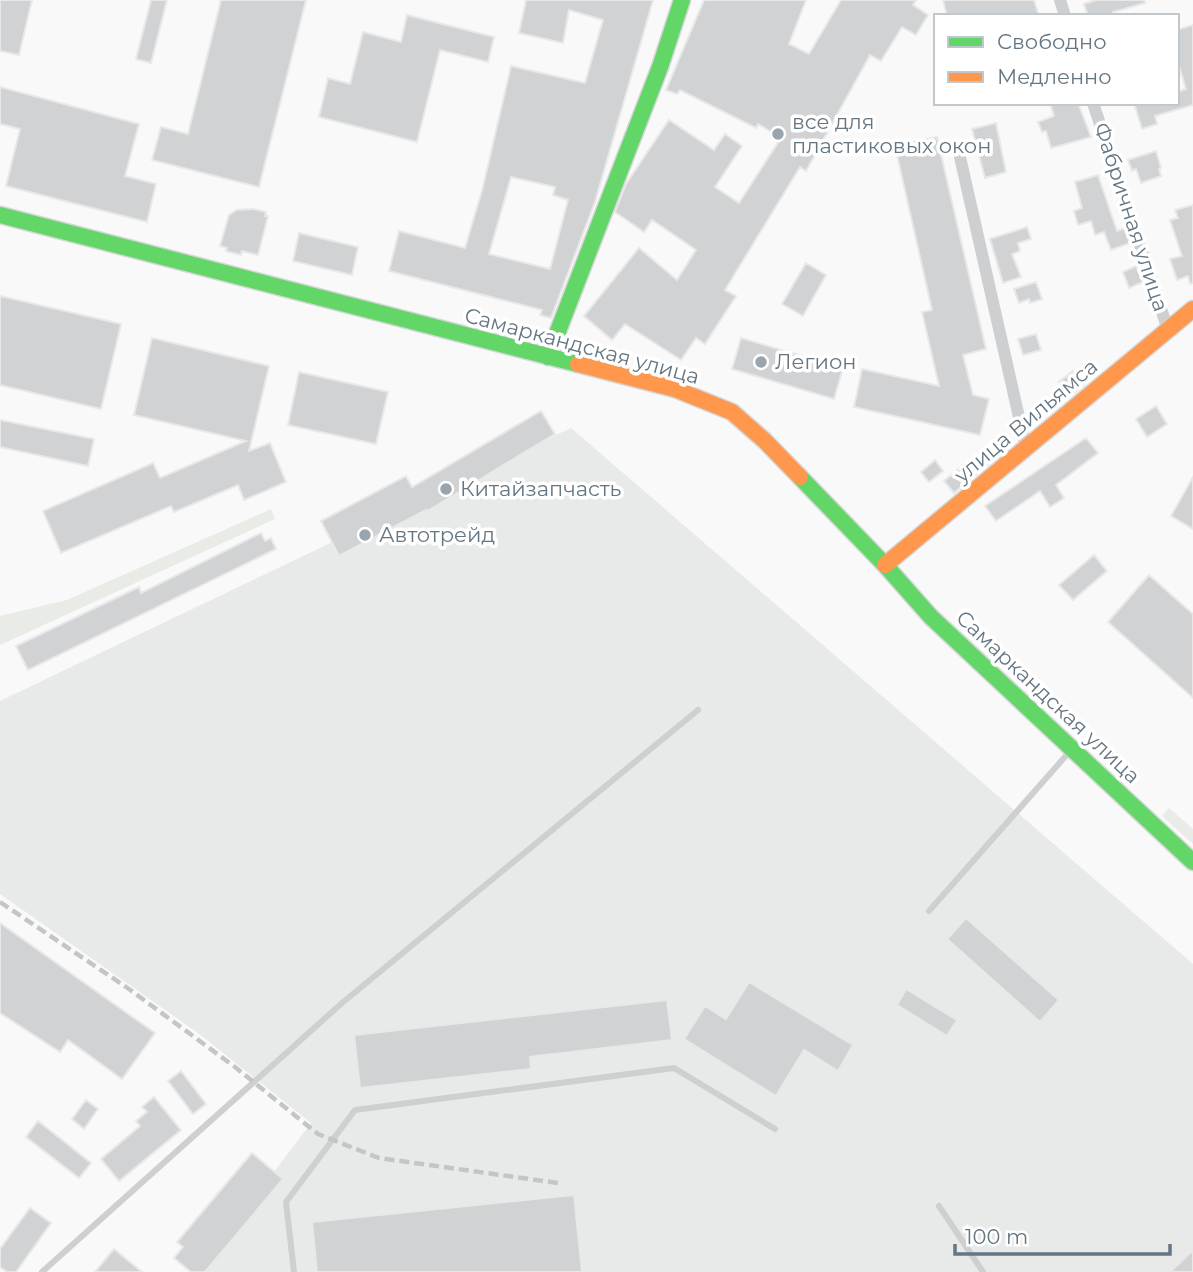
<svg xmlns="http://www.w3.org/2000/svg" width="1193" height="1272" font-family="Montserrat,sans-serif">
  <rect width="100%" height="100%" fill="#f9f9f9"/>
  <path fill="#e8e9e9" d="M571,428L1193,964V1272H198L311,1123L198,1033L0,894V701Z"/>
  <path fill="#e8ebe6" d="M271,509L275,519L0,645V616L67,600Z
    M1169,808L1193,829V844L1162,816Z"/>
  <path fill="#d0d2d3" stroke="#e8e8e8" stroke-width="2" fill-rule="evenodd" d="M0,0H32L19,55L0,51Z
    M151,0H167L151,63L136,59Z
    M221,0H306L259,187L152,160L161,127L188,134Z
    M526,0H653L595,202L551,318L540,315L542,310L389,271L399,231L465,248L483,187L511,66L585,83L603,20L569,10L563,43L519,33ZM511,177L555,187L553,195L568,200L550,269L489,254Z
    M704,0H806L789,44L809,54L841,0H916L913,5L928,15L916,35L902,27L881,61L870,55L806,171L800,167L725,290L736,296L705,344L696,338L681,360L625,324L612,340L584,316L639,248L677,280L696,250L652,220L644,232L615,212L626,184L669,120L714,150L725,134L742,146L715,187L739,203L781,138L758,124L756,128L680,90L677,94L666,90Z
    M943,0H1034L1039,16H947Z
    M1096,0H1144L1145,3L1113,12L1114,16H1088L1084,4Z
    M407,15L494,37L488,62L440,50L417,142L319,117L328,78L350,84L363,32L401,42Z
    M1193,25V105L1155,116L1157,124L1142,129L1134,103H1177V92L1186,89L1177,59V30Z
    M0,87L139,124L125,176L156,184L147,222L6,186L20,129L0,124Z
    M1050,103H1078L1091,137L1051,148L1046,131L1042,132L1038,122L1054,116Z
    M996,123L1006,172L985,178L972,129Z
    M937,137L986,349L963,355L973,395L989,399L980,435L854,407L862,369L939,386L922,312L932,310L895,146Z
    M1156,151L1161,168L1159,169L1161,176L1141,183L1136,169L1132,171L1128,160Z
    M1098,175L1117,231L1125,228L1130,243L1111,250L1104,232L1095,235L1091,221L1078,225L1074,211L1082,208L1075,182Z
    M1193,205V283L1190,284L1188,276L1177,280L1170,259L1182,256L1170,220L1178,218L1175,210Z
    M253,209L266,212L265,216H268L258,255L242,251L241,255L226,251L227,248L220,246L229,215L237,210Z
    M1027,227L1031,239L1018,243L1020,251L1012,254L1021,277L1003,283L990,239Z
    M299,233L358,247L352,275L293,261Z
    M806,263L826,275L803,316L782,304Z
    M1136,266L1143,282L1129,288L1123,272Z
    M1036,282L1042,299L1030,303L1029,299L1019,303L1014,289Z
    M0,296L121,324L101,409L0,385Z
    M1036,334L1041,350L1023,355L1018,339Z
    M152,338L269,366L249,451L270,443L286,482L244,500L238,485L174,512L171,506L61,553L43,511L153,463L160,478L246,441L134,415Z
    M741,338L843,368L834,399L732,369Z
    M1073,371L1084,385L1070,396L1059,382Z
    M299,372L388,392L376,444L288,425Z
    M1156,406L1167,424L1147,437L1136,419Z
    M541,411L555,434L426,512V510L339,556L321,521L406,476L412,487Z
    M0,420L94,439L88,466L0,447Z
    M1086,438L1098,453L1056,485L1064,498L1050,507L1040,491L996,521L985,506Z
    M1001,440L1008,448L954,493L944,481L975,456L974,462Z
    M935,460L943,471L929,482L921,472Z
    M1193,477V529L1171,516Z
    M261,533L265,541L271,538L276,549L28,670L16,646L139,587L141,593Z
    M1094,555L1107,571L1073,600L1059,585Z
    M1149,575L1193,614V698L1108,622Z
    M966,918L1059,1000L1040,1022L947,939Z
    M0,923L155,1033L122,1079L68,1040L60,1052L0,1013Z
    M749,982L853,1045L838,1071L804,1050L776,1096L684,1039L705,1006L726,1019Z
    M906,989L957,1020L947,1036L897,1005Z
    M667,1000L672,1040L530,1057L531,1069L360,1088L354,1035Z
    M181,1071L206,1104L193,1114L168,1081Z
    M154,1097L181,1130L119,1181L101,1159L140,1126L136,1121L147,1112L142,1107Z
    M86,1100L98,1109L84,1129L72,1119Z
    M38,1121L91,1163L79,1178L26,1137Z
    M252,1153L283,1179L205,1272H191L174,1258L183,1247L177,1242Z
    M574,1195L582,1272H317L312,1222Z
    M30,1208L51,1223L16,1272H7L0,1267V1249Z
    M114,1249L142,1272H95Z
    M1193,1250V1272H1170Z"/>
  <g fill="none" stroke-linecap="round" stroke-linejoin="round">
    <defs>
      <path id="fast" d="M0,215L578,364
        M548,357L660,67L682,0
        M800,477L885,565L931,617L1193,862"/>
      <path id="slow" d="M578,364L675,389L732,412L765,441L800,477
        M885,565L1193,309"/>
    </defs>
    <use href="#fast" stroke="#d5d6d7" stroke-width="19"/>
    <use href="#slow" stroke="#d5d6d7" stroke-width="19"/>
    <path stroke="#cecfd0" stroke-width="6" d="M929,911L1071,750
      M939,1206L983,1272
      M42,1272L342,1003L698,710
      M294,1272L286,1202L355,1110L674,1068L775,1129"/>
    <path stroke="#cecfd0" stroke-width="12" d="M1060,0L1065,16
      M1093,103L1168,330
      M960,157L1026,448"/>
    <use href="#fast" stroke="#63d668" stroke-width="16"/>
    <use href="#slow" stroke="#ff974d" stroke-width="16"/>
    <path stroke="#c3c5c6" stroke-width="4.5" stroke-dasharray="10 5" stroke-linecap="butt" d="M0,902L129,989L235,1067L318,1134L379,1158L558,1183"/>
  </g>
  <g fill="#99a4ac" stroke="#fff" stroke-width="2.5">
    <circle cx="778" cy="134" r="7"/>
    <circle cx="761" cy="362" r="7"/>
    <circle cx="446" cy="489" r="7"/>
    <circle cx="365" cy="535" r="7"/>
  </g>
  <g text-anchor="middle" stroke-width="7" stroke-linejoin="round" paint-order="stroke">
    <g font-size="21" fill="#657683" stroke="#fff" text-anchor="start">
      <text x="792" y="129">все для<tspan x="792" dy="24">пластиковых окон</tspan></text>
      <text x="775" y="369">Легион</text>
      <text x="460" y="496">Китайзапчасть</text>
      <text x="379" y="542">Автотрейд</text>
    </g>
    <g font-size="21" fill="#657683" stroke="#fff">
      <text transform="translate(1131 217) rotate(72)" y="7">Фабричная улица</text>
      <text transform="translate(582 346) rotate(15)" y="7">Самаркандская улица</text>
      <text transform="translate(1026 421) rotate(-40)" y="7">улица Вильямса</text>
      <text transform="translate(1048 697) rotate(43)" y="7">Самаркандская улица</text>
    </g>
  </g>
  <rect x="934" y="14" width="245" height="91" fill="#ffffff" stroke="#c1c8cd" stroke-width="2"/>
  <rect x="948" y="37" width="35" height="10" fill="#63d668" stroke="#c1c8cd" stroke-width="2"/>
  <text x="997" y="49" font-size="21" fill="#657683">Свободно</text>
  <rect x="948" y="72" width="35" height="10" fill="#ff974d" stroke="#c1c8cd" stroke-width="2"/>
  <text x="997" y="84" font-size="21" fill="#657683">Медленно</text>
  <path d="M955 1244v10h215v-10" fill="none" stroke="#657683" stroke-width="3.5"/>
  <text x="965" y="1244" font-size="21" fill="#657683" stroke="#ffffff" stroke-width="5" paint-order="stroke">100 m</text>
</svg>
